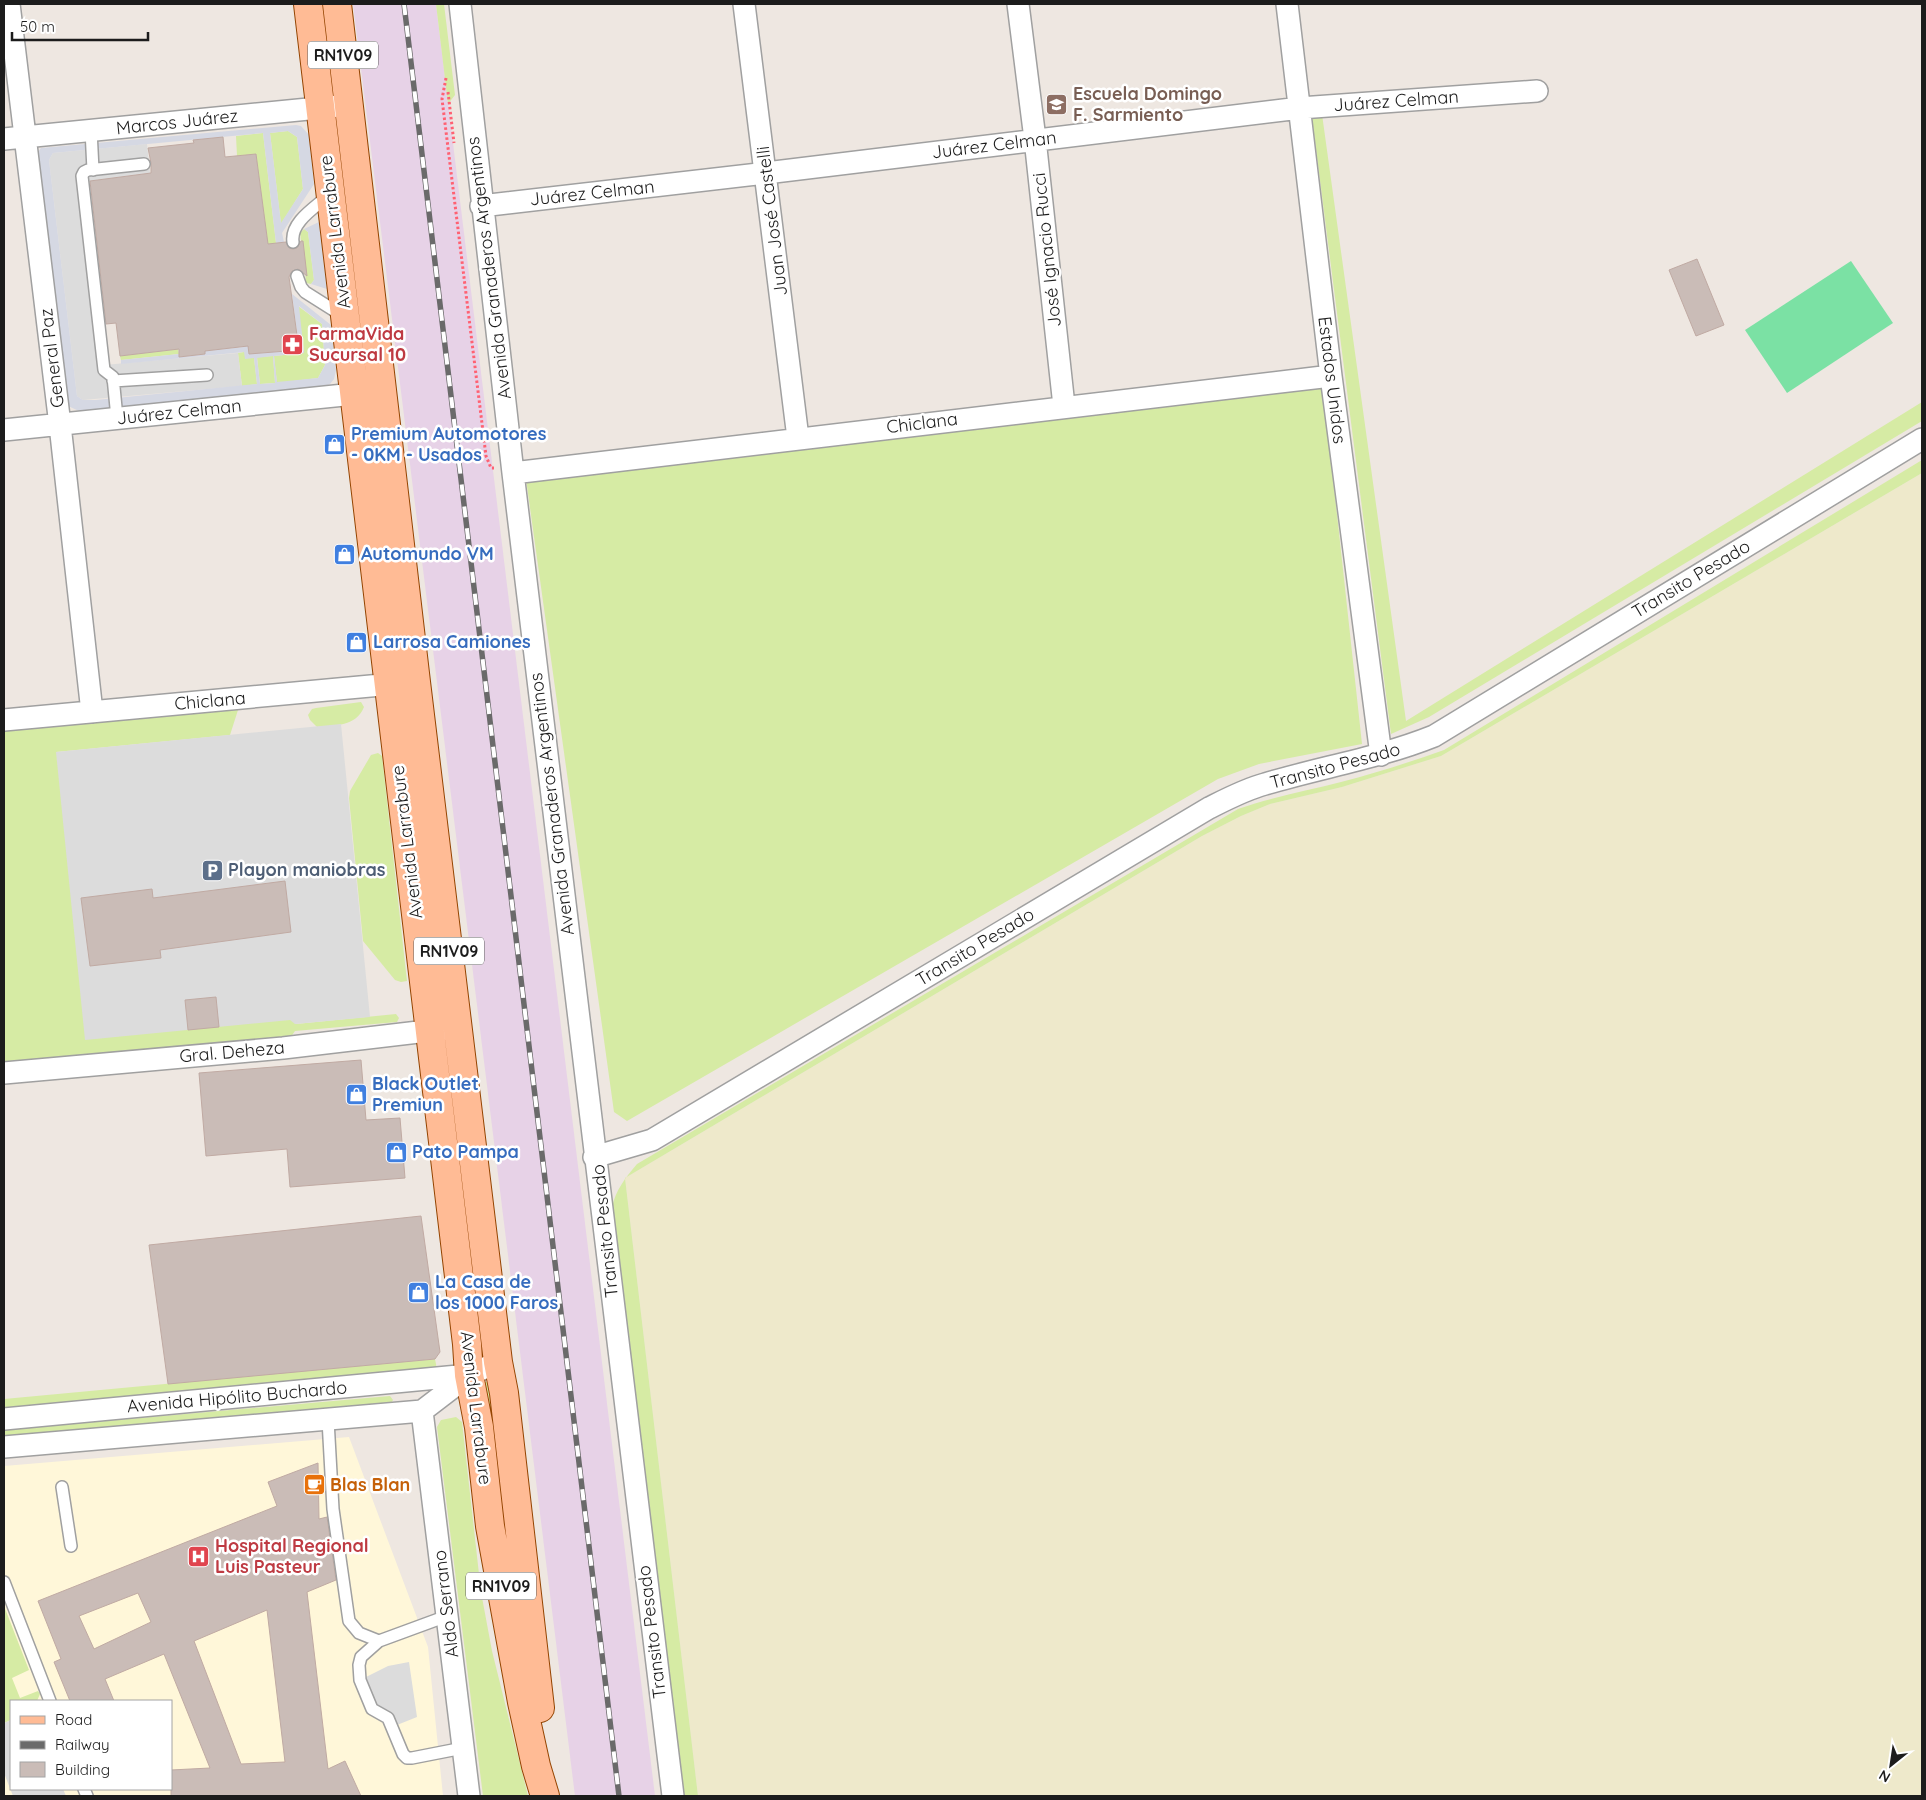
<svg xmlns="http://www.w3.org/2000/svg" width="1926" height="1800" font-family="Quicksand,sans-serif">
  <rect width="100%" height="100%" fill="#eee7e1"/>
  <path fill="#e7d2e7" d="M353,4H436L655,1796H575Z"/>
  <path fill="#fff7d9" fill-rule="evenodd" d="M349,1437L428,1647L443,1796H4V1466ZM11,1701H171V1789H11Z"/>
  <path fill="#eee9cb" d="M1922,473V1796H698L625,1178L1202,836L1241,816L1270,804L1342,787L1441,756Z"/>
  <path fill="#d6eba4" d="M436,4H444L455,95L448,104Z
    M1321,107L1406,721L1922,402V421L1429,717L1391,734L1312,118Z
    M288,131L297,137L303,189L281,224L270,133Z
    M263,133L276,243L268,245L256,154L237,156L236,136Z
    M304,229L308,232L314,280L311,284L306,283L303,241H301L300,233Z
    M165,290L179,354L121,360L120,356L171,350Z
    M298,306L322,324L325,365L318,378L277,383L274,356L304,353Z
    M244,352L254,358L257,384L242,386L238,353Z
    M273,356L275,383L260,384L257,357Z
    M1323,386L1362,744L1259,764L1218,779L627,1121L614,1112L526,479Z
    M1922,460V473L1441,756L1342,787L1270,804L1241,816L1202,836L625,1178L698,1796H684L612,1207C616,1190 625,1178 637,1164L1238,809C1272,797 1306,791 1341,782C1376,773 1410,762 1444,750Z
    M361,702L364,707C356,727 335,725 317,727L310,720L308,715L312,709L316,708Z
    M238,710L230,735L56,752L296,1024L396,1014L399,1018L397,1022L295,1031L290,1038L4,1063V731Z
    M378,753L382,756L407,981L401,982L395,980L363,941L349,798L350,791L371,755Z
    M451,1055L487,1351L481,1352L446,1056Z
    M435,1359L437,1369L4,1410V1399Z
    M485,1382H491L507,1517L501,1518Z
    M390,1396L393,1400L390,1405L4,1438V1430Z
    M456,1417L462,1422L481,1592L492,1651L528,1796H483L437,1427L441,1420Z
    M4,1606L29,1670L12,1678L20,1698L38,1691L40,1694L37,1701H11V1720L4,1723Z"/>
  <path fill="#7be1a4" d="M1851,261L1893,323L1787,393L1745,330Z"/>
  <path fill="#dcdcdc" d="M147,144L150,173L89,181L87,194L104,365L238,353L242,386L83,400L77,396L49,160L53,153Z
    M341,724L370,1017L295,1024L290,1020L85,1040L56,752Z
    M409,1662L417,1717L392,1727L372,1709L360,1680L388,1666Z
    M11,1720V1789H63L66,1796H13L4,1773V1723Z"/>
  <path fill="#d5d8e3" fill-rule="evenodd" d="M296,125L301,126L309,135L314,184L282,233L284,242L276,243L263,133L53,153L49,160L77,396L83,400H96L257,384L254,358L245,359L244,352L121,364V360L179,354L180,357L205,354V351L243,347L237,284H242L249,354L299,349L292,294L331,325L336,370L334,379L330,384L323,387L79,411L68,406L36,156L38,152L41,148ZM288,131L297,137L303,189L281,223L270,133ZM299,306L322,324L325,365L318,378L277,382L274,356L304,353ZM273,356L275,383L260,384L257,358Z
    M319,222L327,289L311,284L314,280L308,232L304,229Z"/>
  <path fill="#cabcb7" stroke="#c0aaa3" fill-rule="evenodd" d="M223,137L225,157L256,154L268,244L286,242L289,248L293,249L297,248L301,241H303L307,276L298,269L292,271L289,277L299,350L249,354L248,346L205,351V354L179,357V349L120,356L116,323L106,324L90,181L151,173V163L148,148L194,143L193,140Z
    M1697,259L1724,325L1696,336L1669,270Z
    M285,881L291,932L160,950L161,958L90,966L81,898L152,889L153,898Z
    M216,997L219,1027L188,1030L185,1000Z
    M361,1060L366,1120L400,1118L405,1178L290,1187L287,1149L206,1156L199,1073Z
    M421,1216L440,1352L435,1359L168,1384L149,1245Z
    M318,1463L319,1519L327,1517L336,1580L307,1592L328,1769L345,1761L361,1796H171V1770L210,1768L164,1654L105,1679L114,1701H70L54,1662L61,1659L38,1601L277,1506L268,1482ZM138,1593L151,1622L94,1649L79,1616ZM267,1610L285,1762L241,1764L194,1641Z"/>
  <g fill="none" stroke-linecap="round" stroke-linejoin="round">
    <defs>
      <path id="service" d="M91,130L93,170
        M293,242C290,222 316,207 329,195
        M297,276L301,287L305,292L343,316
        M113,381L207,375
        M117,418L113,377L104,370L82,176L84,172L88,170L144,164
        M328,1420L333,1509L349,1621L359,1633L379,1641
        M62,1487L71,1546
        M4,1582L50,1701
        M447,1616L379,1641L361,1657L359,1665L360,1680L372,1709L388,1718L403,1754L407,1758H412L463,1748
        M84,1789L87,1796"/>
      <path id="minor" d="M9,4L60,425L92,712
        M460,4L513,473L673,1796
        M744,4L798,438
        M1018,4L1035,139L1064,406
        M1287,4L1331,376L1381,755
        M4,139L349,105
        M481,206L766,173L1300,108L1537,91
        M4,430L354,394
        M513,473L1331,376
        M4,720L403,683
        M4,1073L283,1048L444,1029
        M594,1157L652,1140L1209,808C1227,799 1246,789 1265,784C1322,767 1379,758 1434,736L1922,439
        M422,1411L469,1796
        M422,1411L469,1375L498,1362
        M4,1419L469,1375
        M4,1447L422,1411"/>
      <path id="primary" d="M308,4L467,1344L469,1375L479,1427L490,1526L522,1702L536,1766L545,1796
        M337,4L416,682L498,1362L504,1393L540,1708"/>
    </defs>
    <use href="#service" stroke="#a0a0a0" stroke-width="14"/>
    <use href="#minor" stroke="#a0a0a0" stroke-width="24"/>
    <use href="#primary" stroke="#944400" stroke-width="30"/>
    <path stroke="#ff6172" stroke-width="3" stroke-dasharray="2.5 2.5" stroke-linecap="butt" d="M446,78L442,99L486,456L491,468H494
      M448,92L454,143"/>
    <use href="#service" stroke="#fff" stroke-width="11"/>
    <use href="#minor" stroke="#fff" stroke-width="21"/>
    <use href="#primary" stroke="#ffbb95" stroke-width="28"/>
    <defs>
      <path id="rail" d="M404,4L619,1796"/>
    </defs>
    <use href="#rail" stroke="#6a6a6a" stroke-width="5.5"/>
    <use href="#rail" stroke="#fff" stroke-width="4" stroke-dasharray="11" stroke-linecap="butt"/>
  </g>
  <defs>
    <symbol id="school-square" viewBox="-11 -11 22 22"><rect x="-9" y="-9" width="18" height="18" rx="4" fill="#8d6e63" stroke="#fff"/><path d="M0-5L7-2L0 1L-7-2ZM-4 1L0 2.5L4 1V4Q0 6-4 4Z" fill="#fff"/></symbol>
    <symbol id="pharmacy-square" viewBox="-11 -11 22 22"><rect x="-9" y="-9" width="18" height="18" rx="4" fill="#e0444e" stroke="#fff"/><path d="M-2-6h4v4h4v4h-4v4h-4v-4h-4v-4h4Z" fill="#fff"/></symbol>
    <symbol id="shop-square" viewBox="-11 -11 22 22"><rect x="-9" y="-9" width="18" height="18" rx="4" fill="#3f7fe0" stroke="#fff"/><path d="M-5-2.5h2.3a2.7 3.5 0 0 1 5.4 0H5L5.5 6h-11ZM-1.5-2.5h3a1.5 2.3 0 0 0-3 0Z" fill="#fff"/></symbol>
    <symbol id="parking-square" viewBox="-11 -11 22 22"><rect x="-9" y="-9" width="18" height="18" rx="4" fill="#5c6f8a" stroke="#fff"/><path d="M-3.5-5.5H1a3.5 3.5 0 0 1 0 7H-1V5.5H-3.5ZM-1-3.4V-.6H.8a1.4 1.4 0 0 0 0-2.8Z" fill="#fff"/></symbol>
    <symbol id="cafe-square" viewBox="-11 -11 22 22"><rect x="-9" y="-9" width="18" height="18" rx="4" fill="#e8710a" stroke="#fff"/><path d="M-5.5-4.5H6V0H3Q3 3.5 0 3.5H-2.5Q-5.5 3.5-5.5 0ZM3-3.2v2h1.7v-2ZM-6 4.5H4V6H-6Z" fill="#fff"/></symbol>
    <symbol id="hospital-square" viewBox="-11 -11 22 22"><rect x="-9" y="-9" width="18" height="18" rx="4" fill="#e0444e" stroke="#fff"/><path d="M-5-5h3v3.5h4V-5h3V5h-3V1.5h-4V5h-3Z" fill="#fff"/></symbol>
  </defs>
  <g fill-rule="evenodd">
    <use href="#school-square" x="1044" y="92" width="25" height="25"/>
    <use href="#pharmacy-square" x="280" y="332" width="25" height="25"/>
    <use href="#shop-square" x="322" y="432" width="25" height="25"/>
    <use href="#shop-square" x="332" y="542" width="25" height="25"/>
    <use href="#shop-square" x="344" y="630" width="25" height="25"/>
    <use href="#parking-square" x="200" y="858" width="25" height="25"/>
    <use href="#shop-square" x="344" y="1082" width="25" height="25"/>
    <use href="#shop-square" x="384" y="1140" width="25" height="25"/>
    <use href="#shop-square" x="406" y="1280" width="25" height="25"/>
    <use href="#cafe-square" x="302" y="1472" width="25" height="25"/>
    <use href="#hospital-square" x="186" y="1544" width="25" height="25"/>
  </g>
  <g text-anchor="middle" stroke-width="5" stroke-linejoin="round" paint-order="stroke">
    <g fill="#fff" stroke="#606060" stroke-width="1">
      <rect x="308" y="41.5" width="70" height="27" rx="4"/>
      <rect x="414" y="937.5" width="70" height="27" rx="4"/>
      <rect x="466" y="1572.5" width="70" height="27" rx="4"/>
    </g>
    <g font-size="16" font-weight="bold" fill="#1c1c1c">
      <text x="343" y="61">RN1V09</text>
      <text x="449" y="957">RN1V09</text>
      <text x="501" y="1592">RN1V09</text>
    </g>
    <g font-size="18" font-weight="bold" fill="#785e54" stroke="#fff" text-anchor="start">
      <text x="1073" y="100">Escuela Domingo<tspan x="1073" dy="21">F. Sarmiento</tspan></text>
    </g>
    <g font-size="18" fill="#1c1c1c" stroke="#fff">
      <text transform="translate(1396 101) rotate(-4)" y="6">Juárez Celman</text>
      <text transform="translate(177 122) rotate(-6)" y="6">Marcos Juárez</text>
      <text transform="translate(994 145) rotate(-7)" y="6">Juárez Celman</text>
      <text transform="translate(592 193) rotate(-6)" y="6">Juárez Celman</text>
      <text transform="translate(772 221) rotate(-97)" y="6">Juan José Castelli</text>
      <text transform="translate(335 232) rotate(-97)" y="6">Avenida Larrabure</text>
      <text transform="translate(1047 250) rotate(-96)" y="6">José Ignacio Rucci</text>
      <text transform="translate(489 268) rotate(-97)" y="6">Avenida Granaderos Argentinos</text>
      <text transform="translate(52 358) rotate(-97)" y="6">General Paz</text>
      <text transform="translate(1332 380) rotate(83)" y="6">Estados Unidos</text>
      <text transform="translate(179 412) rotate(-6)" y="6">Juárez Celman</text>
      <text transform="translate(922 423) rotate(-7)" y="6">Chiclana</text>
      <text transform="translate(1691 579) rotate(-31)" y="6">Transito Pesado</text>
      <text transform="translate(210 701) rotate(-5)" y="6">Chiclana</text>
      <text transform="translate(1335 766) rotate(-15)" y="6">Transito Pesado</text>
      <text transform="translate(552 804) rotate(-97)" y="6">Avenida Granaderos Argentinos</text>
      <text transform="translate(407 842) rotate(-97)" y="6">Avenida Larrabure</text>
      <text transform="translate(975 947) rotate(-31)" y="6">Transito Pesado</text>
      <text transform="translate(232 1052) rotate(-5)" y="6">Gral. Deheza</text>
      <text transform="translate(605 1231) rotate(-96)" y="6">Transito Pesado</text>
      <text transform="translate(237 1397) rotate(-5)" y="6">Avenida Hipólito Buchardo</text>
      <text transform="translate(476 1408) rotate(83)" y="6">Avenida Larrabure</text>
      <text transform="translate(446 1604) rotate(-97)" y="6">Aldo Serrano</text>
      <text transform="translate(652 1632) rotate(-97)" y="6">Transito Pesado</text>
    </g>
    <g font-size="18" font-weight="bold" fill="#be3a42" stroke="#fff" text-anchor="start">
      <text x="309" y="340">FarmaVida<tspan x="309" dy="21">Sucursal 10</tspan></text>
      <text x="215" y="1552">Hospital Regional<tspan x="215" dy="21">Luis Pasteur</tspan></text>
    </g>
    <g font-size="18" font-weight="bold" fill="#366cbe" stroke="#fff" text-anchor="start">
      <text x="351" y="440">Premium Automotores<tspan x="351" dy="21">- 0KM - Usados</tspan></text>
      <text x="361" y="560">Automundo VM</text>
      <text x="373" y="648">Larrosa Camiones</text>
      <text x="372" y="1090">Black Outlet<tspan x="372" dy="21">Premiun</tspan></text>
      <text x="412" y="1158">Pato Pampa</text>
      <text x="435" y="1288">La Casa de<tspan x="435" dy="21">los 1000 Faros</tspan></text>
    </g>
    <g font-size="18" font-weight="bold" fill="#4e5e75" stroke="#fff" text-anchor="start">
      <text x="228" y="876">Playon maniobras</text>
    </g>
    <g font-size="18" font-weight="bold" fill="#c56008" stroke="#fff" text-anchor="start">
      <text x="330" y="1491">Blas Blan</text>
    </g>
  </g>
  <rect width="1926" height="1800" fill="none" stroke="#1c1c1c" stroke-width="10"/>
  <rect x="10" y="1700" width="162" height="90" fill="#ffffff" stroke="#a4a4a4"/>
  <rect x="20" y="1716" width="25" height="8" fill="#ffbb95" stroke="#a4a4a4"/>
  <text x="55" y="1725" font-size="15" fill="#1c1c1c">Road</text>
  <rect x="20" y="1741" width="25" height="8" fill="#6a6a6a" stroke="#a4a4a4"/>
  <text x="55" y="1750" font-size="15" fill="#1c1c1c">Railway</text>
  <rect x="20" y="1762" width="25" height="15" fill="#cabcb7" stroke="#a4a4a4"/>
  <text x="55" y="1775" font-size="15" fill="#1c1c1c">Building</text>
  <g transform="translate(1891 1765) rotate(210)" stroke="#ffffff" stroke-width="4" paint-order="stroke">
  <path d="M0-4L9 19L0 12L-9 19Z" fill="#1c1c1c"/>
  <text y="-8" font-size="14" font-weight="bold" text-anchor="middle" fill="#1c1c1c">N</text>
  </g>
  <path d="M12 32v8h136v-8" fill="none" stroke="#1c1c1c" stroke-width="2.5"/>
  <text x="20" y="32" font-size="15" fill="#1c1c1c" stroke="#ffffff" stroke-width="4" paint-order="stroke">50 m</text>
</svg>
